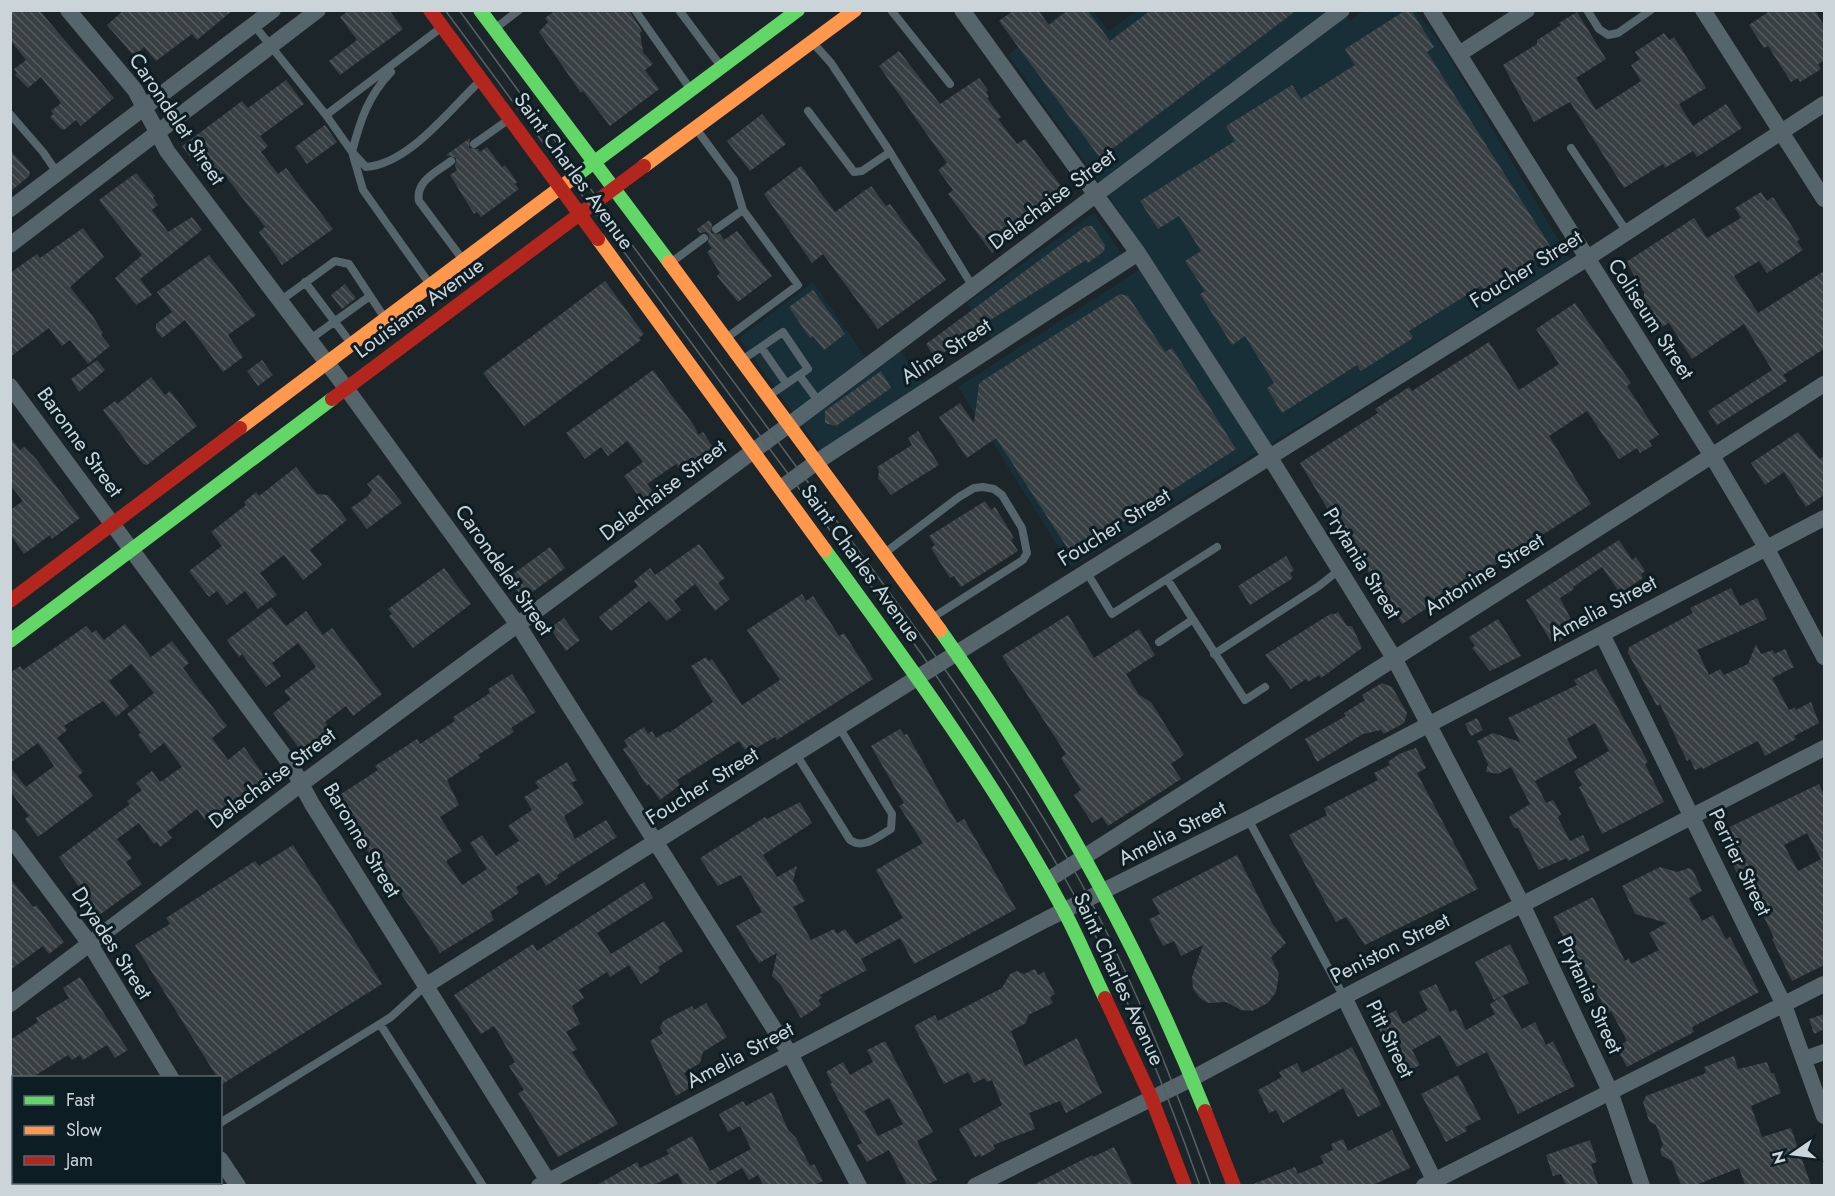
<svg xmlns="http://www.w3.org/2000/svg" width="1835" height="1196" viewBox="0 0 1835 1196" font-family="Jost,sans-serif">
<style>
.built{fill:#192f38}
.building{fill:url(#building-back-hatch);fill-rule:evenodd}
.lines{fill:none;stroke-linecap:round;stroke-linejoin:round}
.lane{stroke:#56656b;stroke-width:8}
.street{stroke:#56656b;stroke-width:16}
.fast{stroke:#63d668;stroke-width:14}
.slow{stroke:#ff974d;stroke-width:14}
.jam{stroke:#b3261e;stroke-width:14}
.tram{stroke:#576165;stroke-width:1.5}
.labels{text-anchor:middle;stroke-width:6;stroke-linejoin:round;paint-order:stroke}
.street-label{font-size:21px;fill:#cad4d9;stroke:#0d1d24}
</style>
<defs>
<pattern id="building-back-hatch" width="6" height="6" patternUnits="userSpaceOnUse" patternTransform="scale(1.5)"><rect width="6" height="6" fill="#394044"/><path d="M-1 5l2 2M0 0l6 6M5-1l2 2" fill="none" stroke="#545b5e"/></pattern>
</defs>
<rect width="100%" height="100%" fill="#1c2529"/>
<path class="built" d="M1342 10 1350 21 1363 11H1416L1445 50 1570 259 1071 567 958 387 1151 262 1107 193 1008 55 1064 11H1093L1109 31 1136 11Z
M1094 213 1123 256 992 340 967 303Z
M813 282 874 370 901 351 925 385 822 453 739 338Z"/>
<path class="building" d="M10 10H39L114 98 81 126 76 120 64 130 60 128 50 117 53 114 51 111 61 103 41 77 28 88 15 75 17 73 14 69 26 60 10 40Z
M124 10H233L197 40 192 34 156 61 144 47 134 56 107 25Z
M349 10H389L403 29 340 75 329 61 357 40 340 17Z
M556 10H629L642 31 640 33 643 52 653 64 645 70 659 89 610 126 583 91 581 93 539 32 548 22 545 18Z
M1014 10H1038L1049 25 1068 10H1087L1110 41 1151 10H1297L1100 158 999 21Z
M1406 10H1411L1434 47 1427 52 1552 249 1485 292 1481 286 1409 331 1413 338 1361 371 1357 365 1282 413 1267 388 1274 383 1245 336 1232 345 1200 294 1205 291 1185 261 1201 251 1179 216 1158 229 1140 201 1235 141 1226 126 1292 85 1301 99 1355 65 1345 49Z
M1771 10H1815L1824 26V61L1818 64 1821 69 1800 82 1798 78 1791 82 1768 46 1764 48 1749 25Z
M1577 12 1606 59 1576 78 1596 110 1641 81 1631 65 1640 59 1635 52 1664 33 1669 40 1674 37 1706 88 1679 104 1693 126 1726 104 1742 128 1697 157 1693 151 1665 168 1663 164 1624 188 1570 102 1534 122 1503 65 1537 44V40L1561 25 1559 23Z
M899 51 940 104 979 78 988 90 986 92 989 97 987 98 1001 117 998 119 1017 144 1025 139 1062 187 1059 204 992 253 948 194 953 190 938 170 947 163 879 66Z
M286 80 304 104 260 136 268 146 261 152 278 174 286 168 333 229 282 265 259 232 265 227 227 178 223 181 211 164 201 171 182 146 242 101 248 108Z
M762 114 786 144 750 171 727 141Z
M325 125 337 142 307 164 295 147Z
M470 138 469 148 478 149 480 152 487 147 502 167 505 165 517 182 515 184 519 189 481 217 477 212 474 214 450 175 457 170 455 166 456 158 446 155Z
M10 150 30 172 29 176 10 192Z
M801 166 835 212 871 186 886 206 890 204 946 280 878 329 823 254 812 263 764 194Z
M136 173 155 196 153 198 158 205 152 210 168 232 192 217 202 230 140 279 152 295 136 305 115 278 142 255 99 200Z
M1761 192 1767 201 1773 197 1800 239 1797 241 1803 250 1767 273 1759 261 1734 276 1758 313 1824 271V349L1783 375 1787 381 1717 425 1708 411 1772 370 1744 324 1692 359 1669 323 1658 329 1644 302V292L1626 262 1694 218 1707 238 1741 218 1735 208Z
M709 220 712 224 711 233 720 234 724 240 737 231 772 276 738 302 717 276 720 273 707 252 712 248 708 243 709 235 706 232 700 233 697 229Z
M1086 226H1092L1105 245 1104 251 1088 263 1086 260 960 339 961 341 935 358 926 344Z
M83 228 104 257 70 287 92 315 103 333 101 335 110 346 88 364 70 340 62 346 49 328 10 357V273L37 254 40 258Z
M209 255 256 315 228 335 243 357 223 372 185 320 162 338 156 330V324L172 312 157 292Z
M605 281 644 334 639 338 641 340 524 426 483 373Z
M345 284 356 298 342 309 331 295Z
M813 290 845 334 824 350 813 336 810 338 789 307Z
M1120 294 1128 296 1165 352 1172 348 1236 449 1072 555 996 438 967 458 939 417 960 403 974 423 979 384 982 381Z
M1575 303 1631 383 1627 386 1659 435 1649 441 1652 446 1640 453 1637 448 1619 459 1587 411 1549 436 1591 504 1402 624 1361 560 1359 561 1300 463 1378 413 1375 409 1409 387 1412 391 1489 342 1519 390 1559 364 1536 329Z
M97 360 105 370 79 392 71 379Z
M262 360 273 375 258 386 247 371Z
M653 370 695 427 698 435 703 432 715 450 699 465 693 466 683 474 676 464 647 484 654 494 643 502 624 476 643 462 627 441 608 456 601 447 585 459 566 433Z
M881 371 891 388 836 426 825 423V411Z
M151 377 165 395 170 391 197 426 147 465 143 464 103 410 115 401 117 404Z
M918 431 939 465 891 495 878 478 879 471 877 467 912 445 908 438Z
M1798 432 1820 459 1824 456V495L1806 507 1784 472 1765 485 1751 463Z
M10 437 20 450 24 447 36 459 80 518 52 539 50 535 24 554 10 534V510L23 501 10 485Z
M296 467 317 494 328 495 347 520 310 550 322 565 303 580 284 555 260 573 277 595 258 609 245 591 227 605 217 591 209 597 189 571 222 546 211 532 246 505 244 502 256 492 259 496Z
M379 474 402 503 367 529 351 508 368 496 372 490 367 484Z
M985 501 991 510 995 507 1014 538 1011 540 1018 551 961 587 954 576 950 578 931 548 935 545 929 536Z
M1619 540 1632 560 1636 557 1645 571 1641 574 1643 578 1620 593 1602 567 1573 587 1574 589 1560 598 1577 631 1553 645 1526 600Z
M699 544 725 578 718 583 730 599 715 611 695 584 674 601 681 610 667 621 649 601 611 631 599 617 638 586 634 581 650 568 655 575Z
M550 547 565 568 523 599 508 578Z
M1286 556 1294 570 1290 573 1293 578 1250 605 1238 586Z
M444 568 471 604 413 648 389 616 392 614 388 609Z
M1731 588 1740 606 1757 598 1767 619 1697 650 1709 675 1720 669 1724 675 1748 664 1756 644 1761 654 1773 650 1774 654 1785 649 1794 667 1772 678 1789 710 1795 707 1796 710 1811 702 1819 723 1794 736 1796 739 1765 756 1758 741 1703 769 1702 767 1695 770 1690 759 1687 761 1660 704 1657 706 1628 653 1629 647 1693 613 1690 608Z
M802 594 806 601 813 596 839 636 844 633 873 679 777 740 775 737 750 752 748 748 745 750 739 741 677 780 680 785 660 800 649 784 647 786 623 749 628 746 624 740 644 727 648 734 652 731 656 738 668 731 669 733 713 702 691 666 706 657 709 661 712 659 742 705 780 680 747 630Z
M271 607 286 626 306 611 323 635 332 628 382 694 353 716 346 706 325 722 333 733 304 755 273 713 291 699 284 691 316 667 298 643 272 663 281 676 266 687 242 654 239 657 227 640Z
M1338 612 1347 626H1352L1362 648 1321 678 1319 675 1308 682 1306 679 1291 689 1265 655 1332 613 1333 615Z
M1068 615 1094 658 1139 629 1155 655 1126 674 1139 695 1151 702 1184 755 1171 764 1181 779 1108 826 1102 817 1092 823 1074 795 1081 790 1061 758 1066 754 1002 656Z
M564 618 580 640 566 651 550 628Z
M1498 619 1521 656 1490 671 1472 648 1475 646 1469 637Z
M125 624 151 657 172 641 189 663 183 668 227 726 212 738 228 760 244 747 272 787 217 826 209 817 205 820 197 809 167 832 172 838 160 847 157 842 154 844 139 823 117 839 132 858 126 862 142 884 98 916 59 857 130 804 127 801 142 790 136 783 152 771 160 782 182 767 164 743 151 753 138 735 141 733 127 714 154 693 131 664 109 681 129 706 116 717 103 701 64 726 67 730 57 738 83 772 78 776 93 796 38 837 25 819 29 816 10 791V767L26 787 54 766 38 743 10 763V673L20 666 23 670 86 626 92 633 96 630 104 640Z
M1596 669 1648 762 1645 764 1664 802 1602 834 1579 787 1582 785 1574 771 1609 751 1595 723 1567 739 1577 758 1535 781 1546 803 1553 800 1561 814 1558 818 1570 841 1583 835 1590 850 1568 861 1567 858 1539 870 1518 828H1514L1509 817 1530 804 1511 767 1498 774 1486 772 1488 764 1477 741 1493 733 1520 742 1508 718 1577 685 1574 680Z
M512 674 536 712 511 728 514 732 478 755 480 758 447 780 459 805 440 817 462 851 446 861 462 885 487 869 470 843 482 835 496 856 519 841 508 826 532 810 524 797 539 788 535 782 567 762 577 780 571 783 584 803 564 816 575 839 606 820 617 837 557 875 558 878 546 886 539 873 516 887 519 893 490 912 494 920 440 953 386 871H380L335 798 378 770 375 766 417 739 420 744 455 721 453 717 490 693 488 689Z
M1382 683 1392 687 1407 713 1404 723 1384 734 1381 730 1363 734 1317 762 1305 739 1346 716 1344 713 1365 700 1362 695Z
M1477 718 1483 730 1471 736 1465 724Z
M900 729 904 735 907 734 957 823 964 819 1016 909 914 964 900 938 861 959 867 970 820 995 822 998 818 1000 821 1005 801 1018 780 984 772 976 777 953 759 963 736 926 762 912 741 875 718 886 700 858 765 817 767 819 800 802 812 823 763 855 777 877 797 866 793 881 805 901 793 907 811 940 834 929 837 934 845 929 856 944 903 918 876 870 923 843 899 806 904 803 871 746Z
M1416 748 1426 768 1417 773 1478 889 1365 945 1346 917 1336 922 1289 835 1327 815 1324 808 1378 780 1374 773 1390 765 1388 762 1399 754Z
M1819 784 1824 795V965L1792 981 1772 939 1774 938 1757 902 1759 901 1742 870 1737 873 1717 833ZM1807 833 1821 859 1798 871 1784 845Z
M293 845 382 984 221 1085 220 1077H217L135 945 170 924 166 918 255 861 259 866Z
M1237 855 1272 923 1286 943 1271 957 1279 974 1276 992 1268 1003 1252 1011 1241 1010 1226 1002 1208 1003 1200 998 1193 989 1192 977 1203 945 1181 956 1174 941 1163 946 1149 919 1160 914 1152 899Z
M1660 867 1677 872 1689 868 1693 870 1702 891 1689 898 1702 921 1713 915 1726 939 1730 937 1759 992 1692 1027 1694 1032 1627 1067 1616 1047 1627 1041 1611 1011 1607 1013 1581 960 1573 964 1564 945 1567 944 1553 917 1593 897 1625 961 1629 958 1631 964 1659 950 1649 933 1667 923 1635 914 1622 886Z
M10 878 33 907 36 905 64 942 49 954 43 946 10 970Z
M644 882 653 898 597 933 611 954 664 921 683 951 658 967 660 971 641 984 629 965 610 977 607 972 579 990 584 998 572 1006 580 1024 566 1032 577 1049 572 1052 618 1124 558 1157 518 1093 524 1090 509 1066 515 1062 494 1026 481 1034 454 995 533 944 537 951Z
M1510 944 1529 983 1494 1000 1475 962Z
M1035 969 1038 975 1044 972 1055 994 1050 997 1053 1003 1028 1015 1026 1023 1011 1031 1025 1066 1077 1038 1102 1093 1066 1113 1060 1101 1029 1113 1035 1129 993 1145 995 1149 981 1157 980 1154 975 1157 959 1129 1002 1105 992 1080 987 1082 984 1078 974 1083 968 1072 944 1084 914 1026 935 1015 938 1021 1002 988 1010 974 1017 971 1024 974Z
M80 977 128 1050 115 1058 107 1045 83 1060 80 1055 72 1060 68 1055 33 1077H10V1040L38 1022 36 1018 69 998 63 988Z
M1436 984 1450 1012 1456 1009 1466 1030 1495 1014 1490 1004 1503 996 1522 1029 1535 1022 1546 1045 1553 1041 1575 1086 1518 1114 1487 1052 1457 1067 1440 1035 1412 1050 1420 1065 1406 1072 1398 1056 1394 1058 1375 1022 1396 1010 1403 1024 1428 1010 1419 992Z
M706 1003 727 1037 703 1052 700 1063 684 1073 691 1087 676 1096 650 1041 663 1033 660 1028 663 1021 692 1006 694 1010Z
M1824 1014V1029L1814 1034 1809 1019Z
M885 1041 933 1132 917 1141 937 1180 926 1185H907L889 1150 867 1162 857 1145 862 1143 830 1084 832 1083 826 1072 843 1062 850 1075 873 1062 867 1050ZM889 1098 903 1124 878 1136 864 1111Z
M1352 1047 1381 1105 1358 1117 1343 1088 1283 1123 1276 1110 1269 1113 1258 1090 1282 1077 1279 1072 1297 1063 1302 1073Z
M1734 1056 1738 1069 1767 1062 1771 1073H1774L1781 1093 1751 1106 1762 1137 1791 1128 1811 1185H1745L1739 1168 1696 1185H1681L1672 1161 1662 1156 1660 1150 1663 1145 1656 1125 1649 1121 1643 1102 1646 1096 1704 1074 1706 1072 1704 1067Z
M1458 1075 1481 1119 1465 1127 1467 1131 1446 1142 1421 1094Z
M772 1092 788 1130 796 1138 810 1166 814 1164 823 1181 814 1185H763L758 1175 749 1180 742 1168 716 1183 717 1185H683L678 1173 654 1185H597L637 1162 640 1168 669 1154 666 1150 692 1136 710 1171 751 1149 740 1126 728 1132 719 1114 743 1101 746 1106Z
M1392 1130 1410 1168 1373 1185H1251L1295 1167 1298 1174 1324 1163 1320 1156 1333 1150 1331 1144 1343 1139 1348 1151Z
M1590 1140 1597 1162 1591 1164 1598 1185H1566L1561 1174 1553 1176 1546 1155Z
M1114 1147 1133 1185H1033L1092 1155 1093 1157Z"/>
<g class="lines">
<path class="lane" d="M635 10 691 90
M679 10 720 65
M891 10 950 84
M1587 10 1599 29 1608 35 1618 33 1651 10
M254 25 326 115
M497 27 519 10
M391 72C368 96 360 121 352 152L366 167C409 164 449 110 479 82
M808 111 854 172 862 171 890 152 831 63 813 43
M10 114 43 152 58 174
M697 130 734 180 743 210
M474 144 508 120
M1571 148 1627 232
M890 152 973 287
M451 161C437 172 415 181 419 201L463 260
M716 229 743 210 798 285 729 336
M673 261 704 238
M305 282 350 342
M429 283 363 190 352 152 326 115 442 27
M280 301 335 261 349 264 384 317
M309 340 370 296
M761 347 786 383
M745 358 783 332 808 369 799 375 819 402
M770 395 799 375
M886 552 959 497 974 488 983 487 994 489 1002 495 1022 528 1027 553 1023 560 935 616
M1086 571 1112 614 1217 547
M1167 579 1245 700 1265 687
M1159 642 1192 620
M1214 654 1319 586 1339 570
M796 754 850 840C864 850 878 836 891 829L892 814 839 727
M1248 819 1344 997
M380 1024 483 1186
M220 1123 391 1017 425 986"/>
<path class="street" d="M68 10 135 90 167 151 346 388 518 625 790 1054 859 1186
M962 10 1138 253 1269 456 1394 658 1522 904 1610 1091 1642 1186
M1431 10 1712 456 1767 549 1824 657
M1703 10 1824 199
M1459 54 1527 10
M10 209 273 10
M10 245 318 10
M10 386 291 765 312 804 551 1186
M781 488 818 461 1138 253
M1602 634 1784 1005 1824 1116
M10 837 90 944 171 1078
M1048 880 1824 384
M425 986 1586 259 1824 104
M1344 997 1437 1186
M10 1004 301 784 790 424 1342 10
M1805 1059 1824 1052
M220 1159 238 1186
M111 1186 115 1182
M539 1186 1047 919 1248 819 1824 518
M975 1186 1193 1078 1344 997 1824 748
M1424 1186 1824 984"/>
<path class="fast" d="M480 10 669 262
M573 178 798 10
M825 550C910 666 996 784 1064 911 1079 939 1091 969 1105 998
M940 630C1047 781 1137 940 1205 1111
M10 641 332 399"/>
<path class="slow" d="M644 166 855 10
M598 239 825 550
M669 262 940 630
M240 428 573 178"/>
<path class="jam" d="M430 10 598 239
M332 399 644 166
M10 601 240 428
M1105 998 1151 1097 1185 1186
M1205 1111 1234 1186"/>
<path class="tram" d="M445 10 923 656C977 737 1032 817 1078 902 1127 994 1166 1088 1200 1186
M459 10C563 152 668 294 773 435 876 575 983 712 1070 863 1128 965 1171 1075 1211 1186"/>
</g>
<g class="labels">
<g class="street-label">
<text transform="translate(177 119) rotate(56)" y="7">Carondelet Street</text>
<text transform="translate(574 171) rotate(54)" y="7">Saint Charles Avenue</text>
<text transform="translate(1052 199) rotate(-37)" y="7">Delachaise Street</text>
<text transform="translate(1526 269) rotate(-32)" y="7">Foucher Street</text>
<text transform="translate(419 308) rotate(-36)" y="7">Louisiana Avenue</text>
<text transform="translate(1651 319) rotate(57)" y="7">Coliseum Street</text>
<text transform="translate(946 351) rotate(-33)" y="7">Aline Street</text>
<text transform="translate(80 442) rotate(54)" y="7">Baronne Street</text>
<text transform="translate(663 490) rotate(-37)" y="7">Delachaise Street</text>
<text transform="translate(1114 527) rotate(-32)" y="7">Foucher Street</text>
<text transform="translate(861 563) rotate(54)" y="7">Saint Charles Avenue</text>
<text transform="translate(1362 563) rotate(58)" y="7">Prytania Street</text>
<text transform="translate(504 570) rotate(55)" y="7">Carondelet Street</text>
<text transform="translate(1484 574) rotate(-32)" y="7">Antonine Street</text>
<text transform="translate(1603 608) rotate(-28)" y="7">Amelia Street</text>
<text transform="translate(272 778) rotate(-37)" y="7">Delachaise Street</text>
<text transform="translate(702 786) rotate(-32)" y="7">Foucher Street</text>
<text transform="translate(1172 833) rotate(-27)" y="7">Amelia Street</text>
<text transform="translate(362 840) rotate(59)" y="7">Baronne Street</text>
<text transform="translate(1740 862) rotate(64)" y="7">Perrier Street</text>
<text transform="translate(112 943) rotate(57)" y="7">Dryades Street</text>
<text transform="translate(1390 948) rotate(-27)" y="7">Peniston Street</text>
<text transform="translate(1119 979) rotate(65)" y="7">Saint Charles Avenue</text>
<text transform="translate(1590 995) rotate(65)" y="7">Prytania Street</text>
<text transform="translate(1390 1039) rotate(64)" y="7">Pitt Street</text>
<text transform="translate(740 1055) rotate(-28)" y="7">Amelia Street</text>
</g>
</g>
<rect width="1835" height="1196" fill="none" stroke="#cad4d9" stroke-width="24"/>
<rect x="12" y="1076" width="210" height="108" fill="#0d1d24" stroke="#59666c" stroke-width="1.5"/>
<rect x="24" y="1096" width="30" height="9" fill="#63d668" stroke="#59666c" stroke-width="1.5"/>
<text x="66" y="1106" font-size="18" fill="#cad4d9">Fast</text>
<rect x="24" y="1126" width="30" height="9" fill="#ff974d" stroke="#59666c" stroke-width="1.5"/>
<text x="66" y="1136" font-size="18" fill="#cad4d9">Slow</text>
<rect x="24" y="1156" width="30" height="9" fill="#b3261e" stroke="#59666c" stroke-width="1.5"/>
<text x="66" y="1166" font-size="18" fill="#cad4d9">Jam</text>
<g transform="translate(1793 1154) rotate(256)" stroke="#0d1d24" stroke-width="4.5" paint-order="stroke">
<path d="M0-4.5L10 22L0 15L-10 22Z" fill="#cad4d9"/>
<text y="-9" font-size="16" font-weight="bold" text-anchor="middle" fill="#cad4d9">N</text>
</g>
</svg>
